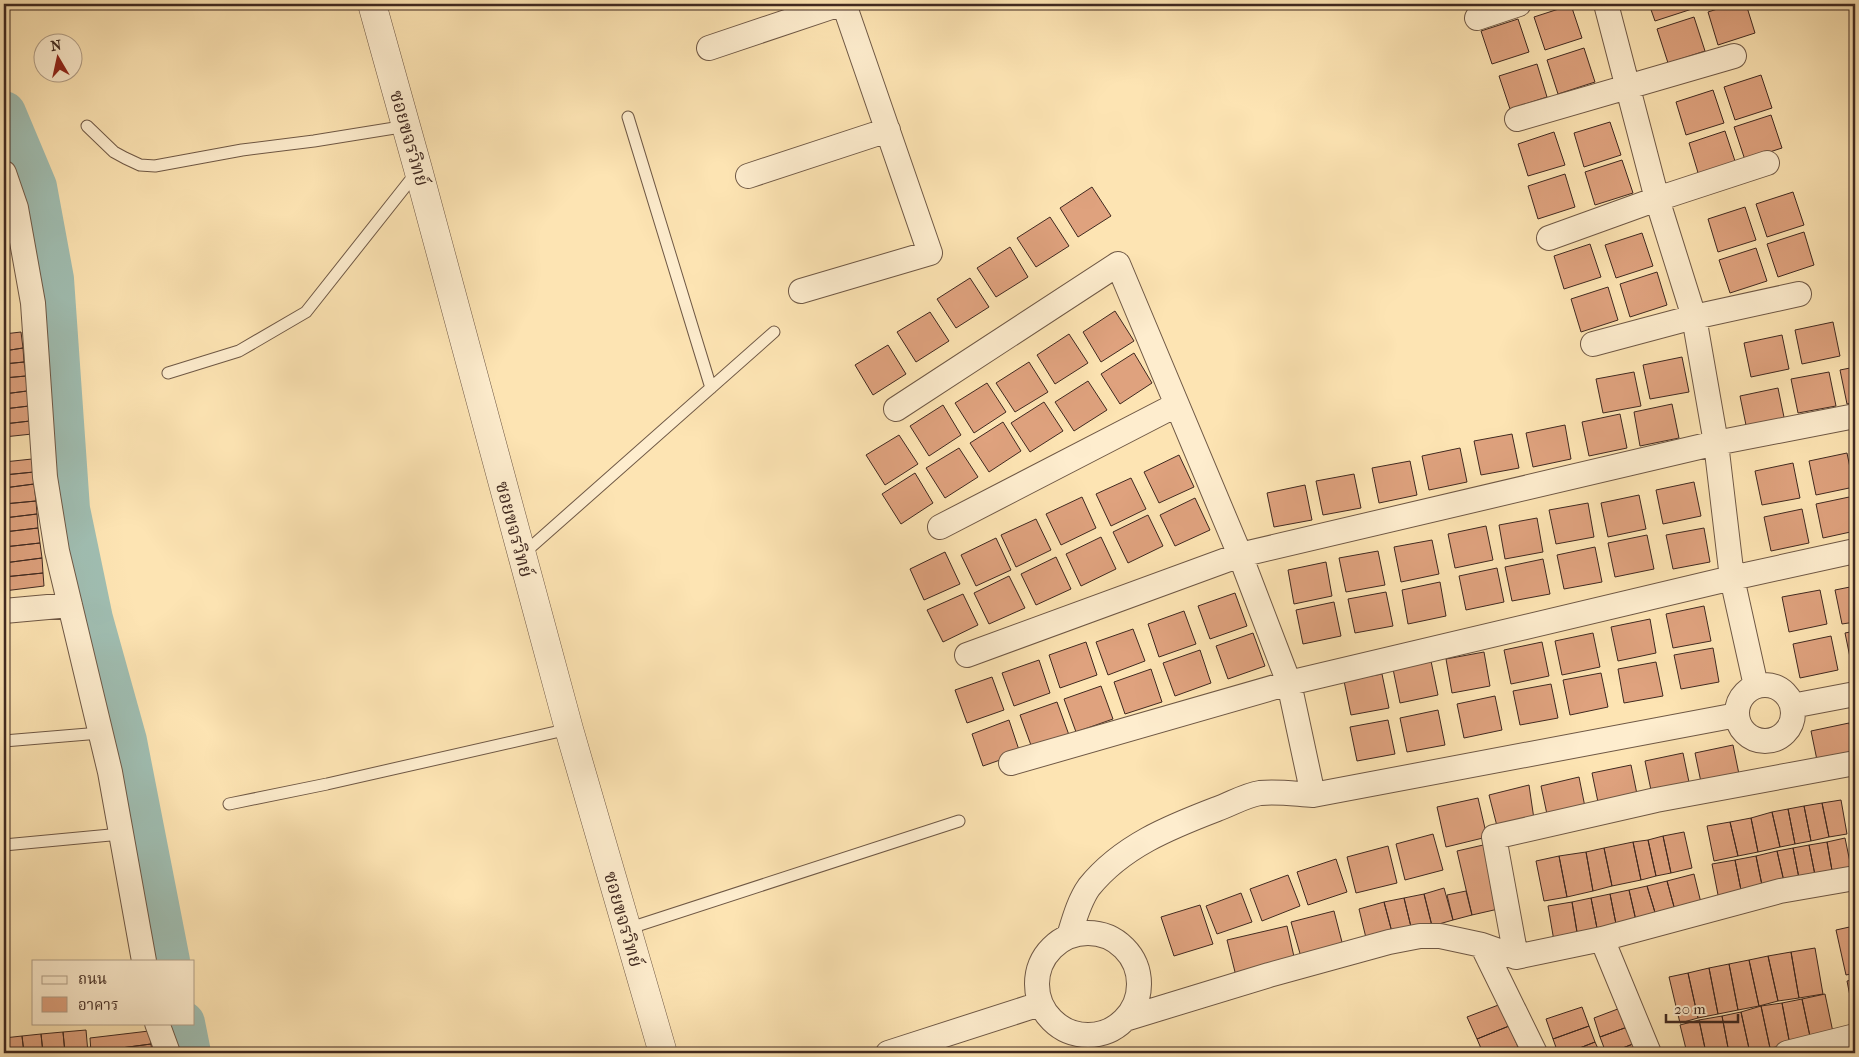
<svg xmlns="http://www.w3.org/2000/svg" width="1859" height="1057" viewBox="0 0 1859 1057" font-family="'IM FELL French Canon','Noto Serif Thai',serif">
<style>
.lines{fill:none;stroke-linecap:round;stroke-linejoin:round}
.river{stroke:#a0beb2;stroke-width:44}
.building{fill:#dfa27e;stroke:#402920}
.service-casing{stroke:#6f5845;stroke-width:13}
.minor-casing{stroke:#6f5845;stroke-width:26}
.tertiary-casing{stroke:#6f5845;stroke-width:29}
.service{stroke:#feedce;stroke-width:11}
.minor{stroke:#feedce;stroke-width:24}
.tertiary{stroke:#feedce;stroke-width:28}
.labels{text-anchor:middle;stroke-width:4.5;stroke-linejoin:round;paint-order:stroke}
.street-label{font-size:19px;fill:#402920;stroke:#feedce}
</style>
<rect width="100%" height="100%" fill="#fde4b3"/>
<filter id="stains"><feTurbulence type="fractalNoise" baseFrequency=".004" numOctaves="4"/><feColorMatrix values="0 0 0 0 .2 0 0 0 0 .09 0 0 0 0 .02 0 0 0 .5 -.17"/></filter>
<radialGradient id="worn" r=".72"><stop offset=".6" stop-color="#630" stop-opacity="0"/><stop offset="1" stop-color="#630" stop-opacity=".3"/></radialGradient>
<g class="lines">
<path class="river" d="M4 113 35 187 52 279 68 509 91 619 125 741 168 961
M183 1023 189 1053"/>
</g>
<path class="building" d="M1649 4H1690L1692 9 1655 21Z
M1733 4H1746L1755 33 1718 45 1708 12Z
M1571 5 1582 38 1545 50 1534 17Z
M1694 17 1705 51 1668 63 1657 29Z
M1518 19 1529 52 1492 64 1481 31Z
M1584 48 1595 82 1558 94 1547 60Z
M1537 64 1547 97 1510 109 1499 76Z
M1761 75 1772 108 1735 120 1724 87Z
M1713 90 1724 123 1686 135 1676 102Z
M1771 115 1782 148 1745 160 1734 127Z
M1610 122 1621 155 1584 167 1574 133Z
M1725 131 1736 164 1699 176 1689 143Z
M1554 132 1565 165 1528 176 1518 144Z
M1622 160 1633 193 1595 205 1585 172Z
M1565 174 1575 207 1538 219 1528 186Z
M1092 187 1111 216 1078 237 1060 208Z
M1793 192 1804 225 1767 237 1756 204Z
M1745 207 1756 240 1718 252 1708 219Z
M1050 217 1069 246 1036 267 1017 238Z
M1804 232 1814 265 1778 277 1767 244Z
M1642 233 1653 266 1616 278 1605 245Z
M1590 244 1601 277 1564 289 1554 256Z
M1010 247 1028 277 996 297 977 268Z
M1756 248 1767 281 1730 293 1719 260Z
M1657 272 1667 305 1630 317 1620 284Z
M970 278 989 307 956 328 937 299Z
M1608 287 1618 320 1581 332 1571 299Z
M1115 311 1134 341 1101 362 1083 332Z
M930 312 949 341 916 362 897 332Z
M1833 322 1840 356 1802 364 1795 330Z
M21 332 23 348 4 351V334Z
M1069 334 1088 363 1055 384 1037 355Z
M1782 335 1789 369 1751 377 1744 343Z
M888 345 906 374 873 395 855 365Z
M23 348 24 362 4 364V351Z
M1134 353 1152 383 1120 404 1101 374Z
M1682 357 1689 392 1650 399 1643 365Z
M24 362 26 376 4 378V364Z
M1029 362 1048 392 1015 412 996 383Z
M1855 367V402L1847 404 1840 370Z
M1634 372 1641 406 1603 413 1596 379Z
M1829 372 1836 406 1798 413 1791 379Z
M26 376 27 391 4 394V378Z
M1088 381 1107 410 1074 431 1055 402Z
M987 383 1006 412 974 433 955 403Z
M1778 388 1785 422 1747 430 1740 396Z
M27 391 29 406 4 409V394Z
M1044 402 1063 431 1030 452 1011 423Z
M1672 404 1679 438 1640 446 1634 412Z
M943 405 961 435 929 456 910 426Z
M29 406 30 421 4 424V409Z
M1620 414 1627 448 1589 456 1582 422Z
M30 421 32 434 4 437V424Z
M1003 422 1021 451 989 472 970 443Z
M1565 425 1571 459 1533 467 1526 433Z
M1512 434 1519 468 1481 475 1474 441Z
M899 435 918 464 885 485 866 455Z
M959 448 978 477 945 498 926 468Z
M1460 448 1467 482 1429 490 1422 456Z
M1847 453 1854 487 1816 495 1809 461Z
M1179 455 1194 487 1159 503 1144 472Z
M32 459 34 472 4 475V462Z
M1410 461 1417 495 1379 503 1372 468Z
M1793 463 1800 498 1762 505 1755 471Z
M34 472V484L4 488V475Z
M915 473 933 503 901 524 882 494Z
M1354 474 1361 508 1323 515 1316 481Z
M1131 478 1146 509 1111 526 1096 494Z
M1694 482 1701 516 1663 524 1656 490Z
M34 484 36 501 4 504V488Z
M1305 485 1312 520 1274 527 1267 493Z
M1639 495 1646 529 1608 537 1601 503Z
M1854 496 1855 531 1823 538 1816 504Z
M1082 497 1096 528 1061 545 1046 514Z
M1195 498 1210 530 1175 546 1160 515Z
M36 501 37 514 4 518V504Z
M1588 503 1594 537 1556 544 1549 510Z
M1802 509 1809 543 1771 551 1764 517Z
M37 514 38 528 4 532V518Z
M1148 515 1163 546 1128 563 1113 532Z
M1537 518 1543 552 1505 559 1499 525Z
M1036 519 1051 550 1016 567 1001 535Z
M1486 526 1493 560 1455 568 1448 534Z
M38 528 40 543 4 547V532Z
M1704 528 1710 562 1673 569 1666 535Z
M1647 535 1654 569 1615 577 1608 543Z
M1101 537 1116 569 1081 586 1066 554Z
M996 538 1011 570 976 586 961 555Z
M1432 540 1439 574 1401 582 1394 547Z
M40 543 42 558 4 563V547Z
M1595 547 1602 582 1564 589 1557 555Z
M1378 551 1385 585 1346 592 1339 558Z
M945 552 960 584 924 600 910 569Z
M1056 557 1071 589 1036 605 1021 574Z
M42 558 43 573 4 577V563Z
M1543 559 1550 594 1512 601 1505 567Z
M1326 562 1332 596 1294 604 1288 570Z
M1497 568 1504 602 1466 610 1459 576Z
M43 573 44 586 4 591V577Z
M1009 576 1025 608 989 624 974 593Z
M1440 582 1446 616 1408 624 1402 590Z
M1855 586V622L1842 624 1835 590Z
M1820 590 1827 624 1789 632 1782 597Z
M1386 592 1393 626 1355 633 1348 599Z
M1235 593 1247 626 1210 639 1198 606Z
M963 594 978 625 943 642 927 610Z
M1334 602 1341 636 1303 644 1296 610Z
M1704 606 1711 641 1673 648 1666 614Z
M1184 611 1196 644 1159 657 1148 624Z
M1650 619 1656 653 1618 661 1611 627Z
M1133 629 1145 661 1108 675 1096 642Z
M1855 631V666L1852 667 1845 633Z
M1253 633 1265 666 1228 679 1216 646Z
M1593 633 1600 667 1562 675 1555 641Z
M1831 636 1838 670 1800 678 1793 644Z
M1086 642 1097 675 1060 688 1049 655Z
M1542 642 1549 676 1511 684 1504 650Z
M1713 648 1719 682 1681 689 1674 655Z
M1200 650 1211 683 1175 696 1163 663Z
M1484 652 1490 686 1452 693 1446 659Z
M1039 660 1050 693 1014 706 1002 673Z
M1431 661 1438 695 1400 703 1393 669Z
M1656 662 1663 696 1624 703 1618 669Z
M1151 669 1162 702 1125 714 1114 682Z
M1601 673 1608 707 1570 715 1563 680Z
M1382 674 1389 708 1351 715 1344 681Z
M992 677 1004 710 967 723 955 690Z
M1551 684 1558 718 1520 725 1513 691Z
M1101 686 1113 719 1076 732 1064 699Z
M1495 696 1502 730 1464 738 1457 704Z
M1057 702 1069 735 1032 748 1020 715Z
M1438 710 1445 745 1407 752 1400 718Z
M1009 720 1020 753 983 766 972 734Z
M1388 720 1395 754 1357 761 1350 727Z
M1849 723 1855 752 1818 765 1811 731Z
M1733 745 1740 779 1702 787 1695 753Z
M1683 753 1690 787 1652 795 1645 761Z
M1631 765 1638 799 1599 807 1592 773Z
M1579 777 1586 812 1548 819 1541 786Z
M1529 785 1535 826 1498 830 1489 795Z
M1478 798 1487 837 1446 847 1437 807Z
M1841 800 1847 834 1829 837 1822 803Z
M1822 803 1829 837 1811 841 1804 806Z
M1804 806 1811 841 1795 844 1788 809Z
M1788 809 1795 844 1780 847 1772 812Z
M1772 812 1780 847 1758 852 1751 818Z
M1751 818 1758 852 1738 856 1730 822Z
M1730 822 1738 856 1714 861 1707 826Z
M1684 832 1692 868 1671 873 1663 836Z
M1433 834 1443 870 1405 880 1396 844Z
M1663 836 1671 873 1656 876 1648 840Z
M1845 838 1852 872 1833 876 1827 842Z
M1648 840 1656 876 1641 880 1633 842Z
M1633 842 1641 880 1612 886 1604 848Z
M1827 842 1833 876 1816 880 1809 845Z
M1492 843 1507 907 1472 915 1457 851Z
M1809 845 1816 880 1800 883 1793 848Z
M1388 846 1397 883 1356 893 1347 857Z
M1604 848 1612 886 1593 891 1586 852Z
M1793 848 1800 883 1785 886 1777 851Z
M1777 851 1785 886 1763 890 1756 856Z
M1586 852 1593 891 1567 897 1559 856Z
M1559 856 1567 897 1544 901 1536 861Z
M1756 856 1763 890 1742 895 1735 860Z
M1336 859 1347 892 1308 905 1297 872Z
M1735 860 1742 895 1719 900 1712 864Z
M1694 874 1702 907 1676 914 1667 881Z
M1288 875 1300 906 1262 921 1250 889Z
M1667 881 1676 914 1657 919 1647 886Z
M1647 886 1657 919 1637 925 1629 890Z
M1444 888 1453 920 1432 926 1424 894Z
M1629 890 1637 925 1617 929 1610 894Z
M1466 891 1472 915 1453 920 1447 895Z
M1241 893 1252 922 1217 934 1206 906Z
M1424 894 1432 926 1412 931 1404 898Z
M1610 894 1617 929 1598 933 1591 898Z
M1404 898 1412 931 1393 936 1384 902Z
M1591 898 1598 933 1578 938 1572 902Z
M1384 902 1393 936 1367 942 1359 909Z
M1572 902 1578 938 1554 941 1548 906Z
M1200 905 1213 944 1174 956 1161 917Z
M1334 911 1343 946 1301 957 1291 922Z
M1287 926 1295 961 1236 976 1227 940Z
M1854 926 1855 973 1846 975 1836 930Z
M1815 948 1823 994 1799 998 1791 952Z
M1791 952 1799 998 1778 1001 1768 956Z
M1768 956 1778 1001 1759 1006 1749 960Z
M1749 960 1759 1006 1738 1010 1729 964Z
M1729 964 1738 1010 1718 1014 1709 968Z
M1709 968 1718 1014 1698 1018 1688 973Z
M1688 973 1698 1018 1680 1023 1669 977Z
M1855 979V1016H1854L1847 981Z
M1825 994 1834 1037 1811 1041 1802 999Z
M1802 999 1811 1041 1790 1045 1782 1003Z
M1782 1003 1790 1045 1770 1048 1761 1006Z
M1501 1004 1509 1026 1477 1039 1467 1017Z
M1761 1006 1770 1048 1750 1053 1741 1012Z
M1582 1007 1589 1026 1553 1039 1546 1019Z
M1623 1007 1630 1026 1600 1037 1594 1018Z
M1741 1012 1750 1053H1729L1722 1016Z
M1722 1016 1729 1053H1706L1699 1020Z
M1699 1020 1706 1053H1687L1680 1025Z
M1509 1026 1518 1047 1503 1053H1483L1477 1039Z
M1589 1026 1595 1042 1567 1053H1558L1553 1039Z
M1630 1026 1638 1042 1610 1053H1606L1600 1037Z
M86 1030 88 1053H65L63 1032Z
M149 1031 151 1044 91 1052 90 1038Z
M63 1032 65 1053H43L41 1034Z
M41 1034 43 1053H24L22 1036Z
M22 1036 24 1053H4V1038Z
M1595 1042 1600 1053H1567Z
M1638 1042 1642 1053H1610Z
M151 1044 152 1053H91V1052Z
M1518 1047 1520 1053H1503Z"/>
<g class="lines">
<defs>
<path id="service" d="M628 117 711 388
M87 126 114 152 125 158 140 165 155 166 242 150 314 141 407 126
M168 373 239 351 306 312 416 173
M523 554 774 332
M4 741 100 733
M229 804 327 784 569 729
M4 845 121 834
M627 929 959 821"/>
<path id="minor" d="M1606 4 1657 199 1694 317 1716 443 1732 578 1756 686
M1477 18 1519 4
M709 48 840 4
M1517 119 1734 56
M4 173 16 208 33 303 45 477 57 551 110 772 144 961
M748 176 888 130
M1549 238 1657 199 1767 163
M801 291 930 253 844 4
M1593 344 1694 317 1799 294
M896 409 1118 264 1240 555 1289 683 1313 795C1296 794 1277 791 1260 793 1246 795 1231 804 1217 809 1170 827 1122 846 1089 887 1079 901 1074 920 1069 936
M940 527 1176 405
M4 611 70 605
M967 655 1240 555 1716 443 1855 416
M1737 713a28 28 0 1 1 56 0a28 28 0 1 1-56 0Z
M1792 706 1855 694
M1011 763 1289 683 1732 578 1855 551
M1313 795 1737 715
M1037 984a51 51 0 1 1 102 0a51 51 0 1 1-102 0Z
M1602 939 1649 1053
M1482 945 1535 1053
M1516 957 1494 837 1656 800 1855 763
M1125 1019 1269 975 1389 942 1420 936H1440L1482 945 1516 957 1602 939 1780 891 1855 878
M157 1023 168 1053
M888 1053 1040 1004
M1787 1053 1855 1036"/>
<path id="tertiary" d="M372 4 418 169 569 729 663 1053"/>
</defs>
<use href="#service" class="service-casing"/>
<use href="#minor" class="minor-casing"/>
<use href="#tertiary" class="tertiary-casing"/>
<use href="#service" class="service"/>
<use href="#minor" class="minor"/>
<use href="#tertiary" class="tertiary"/>
</g>
<g class="labels">
<g class="street-label">
<text transform="translate(410 138) rotate(74)" y="7">ซอยขจรวิทย์</text>
<text transform="translate(515 529) rotate(75)" y="7">ซอยขจรวิทย์</text>
<text transform="translate(624 919) rotate(74)" y="7">ซอยขจรวิทย์</text>
</g>
</g>
<rect width="1859" height="1057" fill="none" stroke="#fde4b3" stroke-width="20"/>
<rect x="5" y="5" width="1849" height="1047" fill="none" stroke="#402920" stroke-width="2.5"/>
<rect x="10" y="10" width="1839" height="1037" fill="none" stroke="#402920"/>
<rect x="32" y="960" width="162" height="65" fill="#feedce" stroke="#b29f88"/>
<rect x="42" y="976" width="25" height="8" fill="#feedce" stroke="#b29f88"/>
<text x="78" y="984" font-size="15" fill="#402920">ถนน</text>
<rect x="42" y="997" width="25" height="15" fill="#dfa27e" stroke="#b29f88"/>
<text x="78" y="1010" font-size="15" fill="#402920">อาคาร</text>
<g transform="translate(58 58) rotate(351)"><circle r="24" fill="#feedce" stroke="#b29f88"/>
<path d="M0-4L9 19L0 12L-9 19Z" fill="#8f2418"/>
<text y="-8" font-size="14" font-weight="bold" text-anchor="middle" fill="#402920">N</text>
</g>
<path d="M1666 1014v8h72v-8" fill="none" stroke="#402920" stroke-width="2.5"/>
<text x="1674" y="1014" font-size="15" fill="#402920" stroke="#feedce" stroke-width="4" paint-order="stroke">20 m</text>
<rect width="100%" height="100%" filter="url(#stains)"/>
<rect width="100%" height="100%" fill="url(#worn)"/>
</svg>
